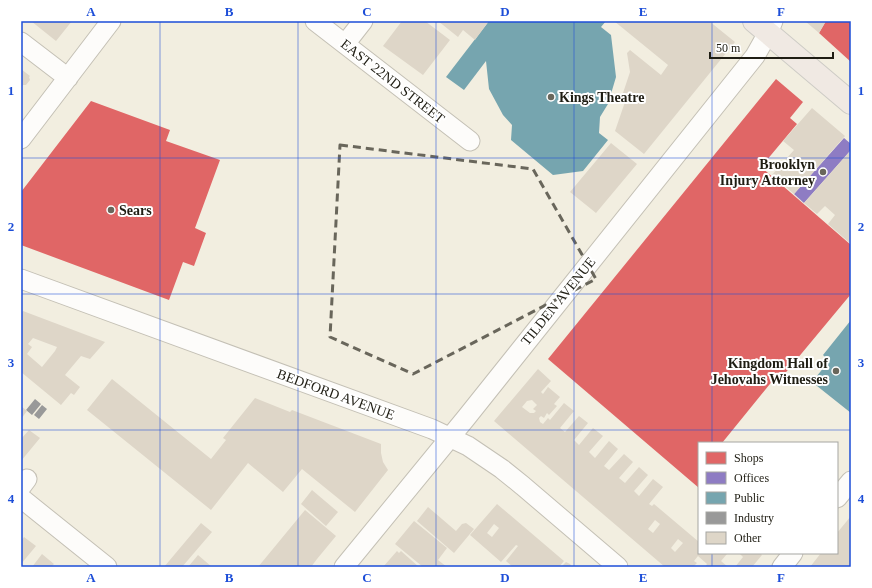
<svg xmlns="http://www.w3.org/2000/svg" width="872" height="588" viewBox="0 0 872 588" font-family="Georgia,serif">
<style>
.shops{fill:#e06666}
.offices{fill:#8e7cc3}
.public{fill:#76a5af}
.industry{fill:#999}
.building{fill:#ded6c8;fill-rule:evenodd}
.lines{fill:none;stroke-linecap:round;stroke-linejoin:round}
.minor-casing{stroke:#c4c0b5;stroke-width:21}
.major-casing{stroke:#cdcbc5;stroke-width:24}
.minor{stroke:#fdfcfa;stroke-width:19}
.major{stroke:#f0e9e3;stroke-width:22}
.marked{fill:none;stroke:#69665b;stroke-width:3;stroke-dasharray:8 5;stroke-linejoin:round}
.grid{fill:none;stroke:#1d4ed8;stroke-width:1;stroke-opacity:0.55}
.poi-dot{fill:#69665b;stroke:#fff;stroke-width:1.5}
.labels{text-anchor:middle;stroke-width:4;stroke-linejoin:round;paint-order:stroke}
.street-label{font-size:14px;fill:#1f1d13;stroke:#fff}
.poi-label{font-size:14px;font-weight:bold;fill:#1f1d13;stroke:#fff;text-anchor:start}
.neatline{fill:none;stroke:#1d4ed8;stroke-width:1.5}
.grid-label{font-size:13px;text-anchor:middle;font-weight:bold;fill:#1d4ed8}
</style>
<rect width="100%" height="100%" fill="#f2eee0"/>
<path class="shops" d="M826 21H851V62L819 33Z
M776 79 803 102 790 118 797 124 761 167 851 245V294L782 377 778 374 722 443H699V488L548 359Z
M91 101 170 130 166 141 220 160 195 228 206 233 194 266 183 262 169 300 21 245V192Z"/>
<path class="offices" d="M844 138 851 144V150L804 203 794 194Z"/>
<path class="public" d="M489 21H606L601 27 611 35 616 77 608 104 600 117 599 133 608 140 583 171 553 175 511 140 512 125 503 115 489 89 486 61 464 90 446 77Z
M851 320V413L812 382 829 361 823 355Z"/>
<path class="industry" d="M35 399 41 404 32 415 26 410Z
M42 405 47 409 39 419 34 415Z"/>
<path class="building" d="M31 21H72L56 41Z
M402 21H425L450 40 423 75 383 46Z
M438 21H489L475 40 463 30 458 37Z
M614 21H709L735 42 644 154 615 131 625 102 621 99 630 72 627 53 630 50 661 75 668 65Z
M805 21H826L819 33Z
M21 69 30 76 29 77 30 80 26 85H23L21 88Z
M812 108 845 136 794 194 772 175 794 150 783 141Z
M611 143 637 164 596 213 570 192Z
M851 150V244L828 224 835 215 825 206 817 214 804 203Z
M23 311 105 342 90 359 81 356 65 375 80 387 74 395 71 393 61 405 21 372V313ZM33 338 57 347 55 351 42 367 27 354 32 347 28 344Z
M538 369 551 381 541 392 543 394 548 387 560 397 554 404 557 406 549 415 547 413 544 418 541 416 539 418 540 422 543 424 548 418 550 420 564 403 574 411 560 428 565 432 579 416 588 423 574 440 579 445 593 428 603 436 589 452 595 458 609 441 618 449 604 466 609 470 624 454 633 462 619 478 625 483 639 467 648 475 634 491 639 496 653 479 663 487 649 504 652 506 654 504 699 542V553H725L727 554 721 561 728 567H705L707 564 698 556 694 561 697 563 693 567H665L494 421ZM532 400 537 405 533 409 536 411 534 413H530L522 407 527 401ZM655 520 660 524 653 533 648 529ZM678 539 683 543 675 552 671 548Z
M112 379 211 459 226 440 223 438 255 398 290 412 292 410 381 444V453L383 462 388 470 355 512 302 469 283 492 248 463 211 510 87 410Z
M21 406 27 411 21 419Z
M29 430 40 438 21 461V439Z
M312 490 338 512 326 526 301 504Z
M497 504 564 561 559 567H513L506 561 518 546 516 545 501 562 470 535ZM494 524 499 528 492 537 487 533Z
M428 507 456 531 462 524 466 523 474 529 454 553 417 521Z
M305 510 336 536 317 559 311 567H258Z
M851 516V567H810L821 553H837V533Z
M414 521 447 548 438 560 447 567H423L395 544Z
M201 523 212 532 182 567H164Z
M24 537 36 546 21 564V541Z
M397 551 399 553 401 551 419 567H383Z
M739 553H760L762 555 752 567H735L743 557Z
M42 554 54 564 51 567H32Z
M198 555 212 567H188Z
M566 562 570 564 572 567H561Z"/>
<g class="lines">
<defs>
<path id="minor" d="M315 21 470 141
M21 42 68 78
M345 44 363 21
M21 139 111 21
M21 279 432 429 468 446 502 469 523 486 618 567
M21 487 27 479
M21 498 107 567
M837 498 851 481
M344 567 466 418 755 56 768 33 773 21
M782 567 793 553"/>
<path id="major" d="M754 21 851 103"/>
</defs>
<use href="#minor" class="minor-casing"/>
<use href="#major" class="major-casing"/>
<use href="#minor" class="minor"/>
<use href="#major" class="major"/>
</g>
<path class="marked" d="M340 145 533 169 596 279 413 374 330 337Z"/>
<path class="grid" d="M160 21V567M298 21V567M436 21V567M574 21V567M712 21V443M21 158H851M21 294H851M21 430H851M712 553V567"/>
<g class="poi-dot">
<circle cx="551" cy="97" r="4"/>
<circle cx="823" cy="172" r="4"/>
<circle cx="111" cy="210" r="4"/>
<circle cx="836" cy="371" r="4"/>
</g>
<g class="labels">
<g class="street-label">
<text transform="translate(393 81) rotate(38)" y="5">EAST 22ND STREET</text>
<text transform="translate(558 301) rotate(-51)" y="5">TILDEN AVENUE</text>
<text transform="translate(336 394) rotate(20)" y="5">BEDFORD AVENUE</text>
</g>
<g class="poi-label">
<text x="559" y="102">Kings Theatre</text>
<text x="815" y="169" text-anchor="end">Brooklyn<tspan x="815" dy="16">Injury Attorney</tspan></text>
<text x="119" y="215">Sears</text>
<text x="828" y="368" text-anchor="end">Kingdom Hall of<tspan x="828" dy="16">Jehovahs Witnesses</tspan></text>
</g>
</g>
<rect width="872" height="588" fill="none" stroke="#ffffff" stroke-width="44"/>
<rect x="698" y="442" width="140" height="112" fill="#ffffff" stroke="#a5a5a1"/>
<rect x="706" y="452" width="20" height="12" fill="#e06666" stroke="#a5a5a1"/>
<text x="734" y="462" font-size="12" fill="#1f1d13">Shops</text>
<rect x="706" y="472" width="20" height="12" fill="#8e7cc3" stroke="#a5a5a1"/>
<text x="734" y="482" font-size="12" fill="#1f1d13">Offices</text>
<rect x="706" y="492" width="20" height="12" fill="#76a5af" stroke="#a5a5a1"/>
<text x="734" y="502" font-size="12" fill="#1f1d13">Public</text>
<rect x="706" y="512" width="20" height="12" fill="#999999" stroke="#a5a5a1"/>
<text x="734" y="522" font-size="12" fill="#1f1d13">Industry</text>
<rect x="706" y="532" width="20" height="12" fill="#ded6c8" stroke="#a5a5a1"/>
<text x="734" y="542" font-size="12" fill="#1f1d13">Other</text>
<path d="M710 52v6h123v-6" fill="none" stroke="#1f1d13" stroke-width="2"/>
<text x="716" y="52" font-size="12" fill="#1f1d13" stroke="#ffffff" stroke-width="3" paint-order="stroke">50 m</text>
<rect x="22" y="22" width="828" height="544" class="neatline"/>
<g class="grid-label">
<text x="91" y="16">A</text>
<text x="229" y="16">B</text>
<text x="367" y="16">C</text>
<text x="505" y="16">D</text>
<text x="643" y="16">E</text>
<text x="781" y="16">F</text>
<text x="11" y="95">1</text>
<text x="861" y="95">1</text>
<text x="11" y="231">2</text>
<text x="861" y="231">2</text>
<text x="11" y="367">3</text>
<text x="861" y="367">3</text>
<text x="11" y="503">4</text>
<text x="861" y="503">4</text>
<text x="91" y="582">A</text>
<text x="229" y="582">B</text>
<text x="367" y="582">C</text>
<text x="505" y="582">D</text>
<text x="643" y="582">E</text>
<text x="781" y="582">F</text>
</g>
</svg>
